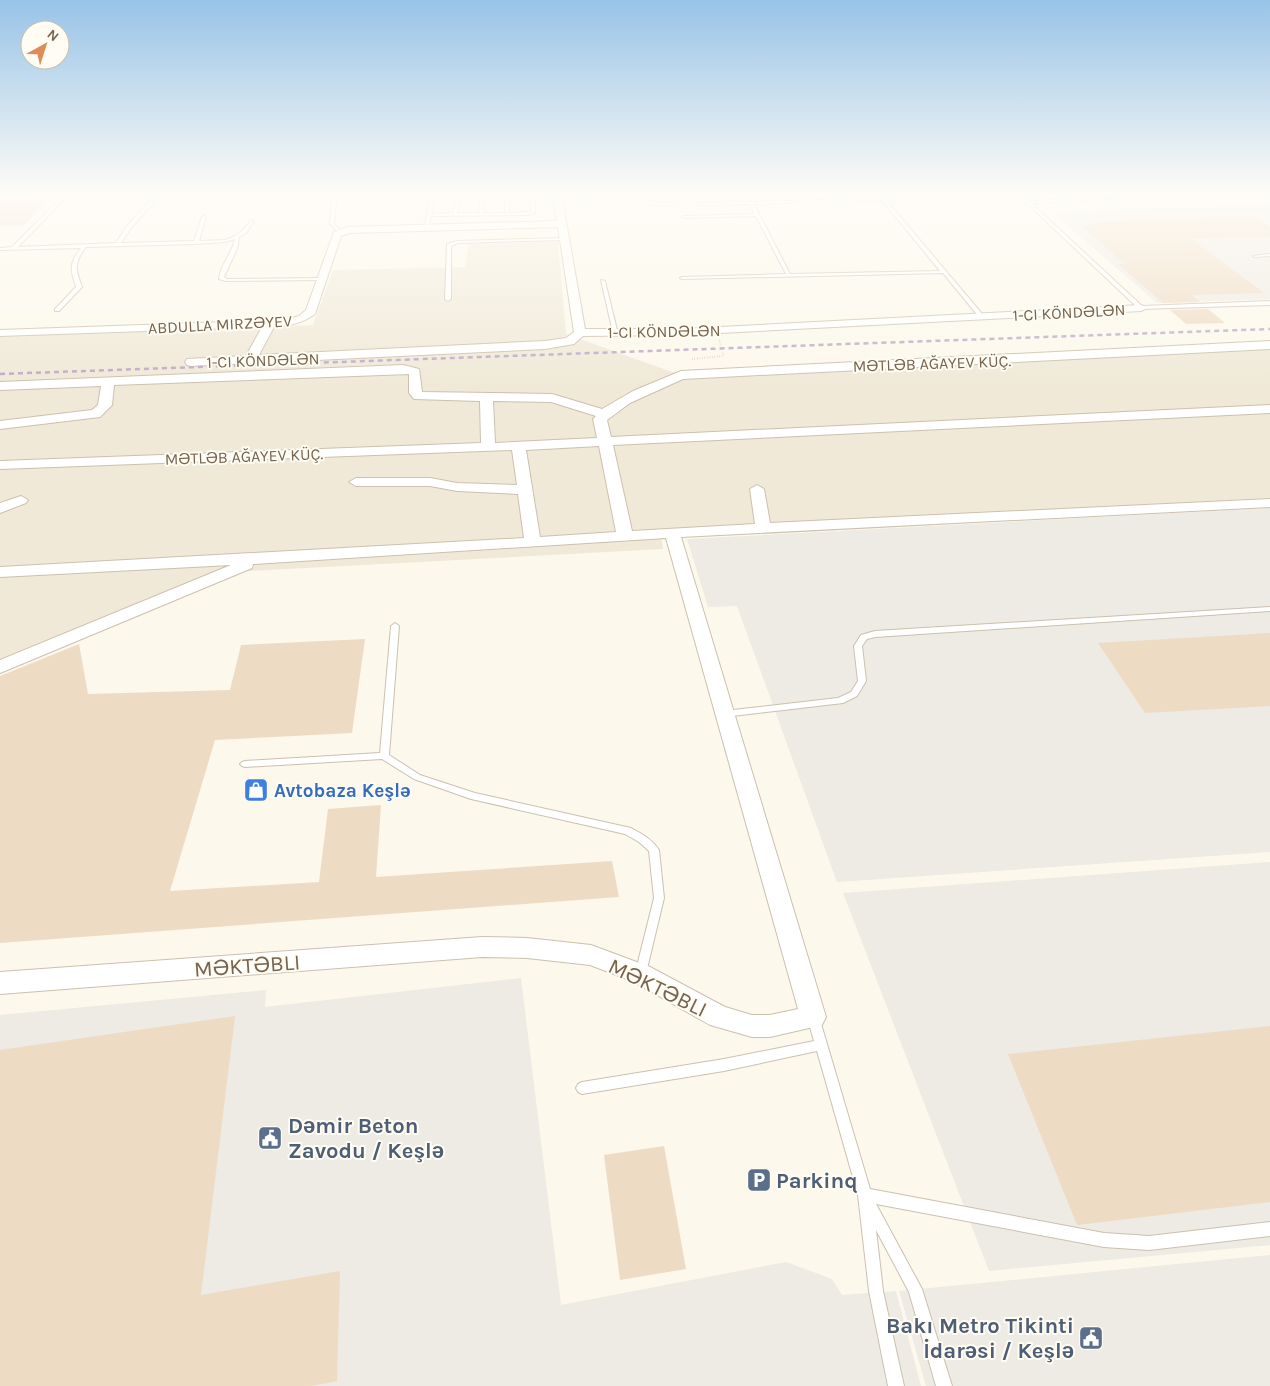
<svg xmlns="http://www.w3.org/2000/svg" width="1270" height="1386" viewBox="0 0 1270 1386" font-family="Karla,sans-serif">
<style>
.residential{fill:#f0e9d8}
.industrial{fill:#eeeae4}
.building{fill:#eedbc3}
.lines{fill:none;stroke-linecap:round;stroke-linejoin:round}
.lane-casing{stroke:#ccc0af;stroke-width:2}
.street-casing{stroke:#ccc0af;stroke-width:2}
.path{stroke:#d6c1a7;stroke-width:2;stroke-dasharray:0.5 2;stroke-linecap:butt}
.lane{fill:#fff;fill-rule:evenodd}
.street{fill:#fff;fill-rule:evenodd}
.rail{stroke:#bea9c7;stroke-width:2.5;stroke-dasharray:5 4;stroke-linecap:butt}
.path-bridge{stroke:#d6c1a7;stroke-width:2;stroke-dasharray:0.5 2;stroke-linecap:butt}
.labels{text-anchor:middle;stroke-width:4;stroke-linejoin:round;paint-order:stroke}
.far-street-label{font-size:16px;fill:#77644f;stroke:#fefcf3}
.shop-label{font-size:19px;font-weight:bold;fill:#366cbe;stroke:#fefcf3;text-anchor:start}
.near-street-label{font-size:22px;fill:#77644f;stroke:#fefcf3}
.near-service-label{font-size:22px;font-weight:bold;fill:#4e5e75;stroke:#fefcf3;text-anchor:start}
</style>
<rect width="100%" height="100%" fill="#fcf8ec"/>
<path class="residential" d="M566 193H596L597 202 567 203Z
M558 242 566 334 689 378 1270 349V498L660 529 663 549 213 573 0 661V337L313 325 333 270 465 267 469 244Z"/>
<path class="industrial" d="M1270 204V299L1157 303 1052 212Z
M1270 508V852L837 882 737 606 708 607 687 539Z
M1270 862V1245L989 1271 843 893Z
M521 978 561 1305 786 1262 832 1279 842 1295 896 1291 921 1386H0V1015L266 990 265 1007Z
M1270 1255V1386H926L899 1291Z"/>
<path class="building" d="M0 193H56L23 226H0Z
M1255 217 1270 227V237L1191 239 1264 293 1192 295 1200 302 1163 303 1118 264H1125L1080 225H1092L1089 222Z
M1208 309 1225 323 1186 324 1170 310Z
M1270 633V706L1145 713 1098 643Z
M365 639 352 733 215 740 170 891 319 882 328 809 381 805 376 877 612 861 619 897 0 943V676L79 644 88 694 230 690 241 645Z
M235 1016 201 1295 340 1271 337 1381 311 1386H0V1050Z
M1270 1026V1202L1077 1225 1008 1054Z
M664 1146 686 1269 620 1280 604 1155Z"/>
<g class="lines">
<defs>
<path id="lane" d="M66 193H70L18 247 116 243 127 226 155 195 126 197 125 195 162 193 131 228 121 243 194 241 202 217 204 216 206 217 199 241 225 240 233 237 242 231 252 220 254 221 246 233 239 237 237 249 224 277 227 279 322 278 324 279 322 280 226 281 219 279C220 265 232 254 235 239L225 242 196 244 86 247C74 263 75 268 82 287L59 311H55V309L76 287C70 269 69 263 81 248L0 250V248L12 247Z
M199 193H203L200 195 198 194Z
M333 193H337L334 224 342 232 340 233 330 224Z
M432 193H436L431 214 453 213 457 193H461L457 213H479L481 193H485L483 213H505V193H509V213L531 212 530 193H534L535 213 527 215 431 216 428 228 426 229 424 228Z
M637 193H641L645 201 663 203 681 201 683 199 680 193H684L687 199 683 203 663 205 643 203 641 202Z
M928 193H933L920 197 886 200 983 315V317H979L943 273 682 279 680 278 682 277 786 274 756 216 684 218 682 217 684 216 754 214 750 204 699 205 697 203 862 199 896 197ZM882 200 940 271 790 274 754 204Z
M1016 193H1020L1029 201 1209 193 1207 194 1031 203 1142 306 1270 301V305L1139 309Z
M563 238 565 239V240L458 243 451 246V299L448 301 445 299 447 244 457 241Z
M1270 254V256L1255 257 1253 256Z
M601 280 605 281 618 334 613 333Z
M1270 607V611L875 637 867 639 862 646 866 681 857 696 843 703 724 717 720 714 724 711 838 698 851 692 858 681 854 646 861 635 875 631Z
M395 623 399 626 389 755 420 775 475 793 631 828C642 834 652 839 659 850L664 898 645 977 641 979 637 977 635 974 654 898 649 851 639 842 625 834 471 799 414 779 382 759 245 767 242 766 240 764 242 762 245 761 380 753 391 626Z
M813 1012 817 1013 819 1017 870 1189 1104 1233 1149 1236 1270 1222V1236L1149 1250 1104 1247 876 1204 922 1289 952 1386H936L909 1292 876 1230 883 1291 904 1386H888L869 1291 858 1195 817 1051 724 1071 582 1094 578 1092 576 1088 578 1084 582 1082 724 1059 814 1041 807 1017 809 1013Z"/>
<path id="street" d="M553 193H561L585 329H682L1141 305 1147 308 1141 311 682 335 583 336 574 344 545 349 191 366 187 365 185 362 187 359 246 356 262 327 0 336V330L285 320 299 316 306 310 334 232 348 227 557 221ZM558 227 574 332 566 338 545 341 259 355 274 327C289 326 303 323 315 314L341 236 349 233Z
M1270 341V349L683 379 630 403 607 420 611 437 1270 405V413L613 445 632 531 755 524 750 489 757 485 764 489 770 523 1270 499V507L681 537 826 1017 822 1025 770 1037H752L710 1025 632 981 590 965 527 958 482 957 0 994V972L482 937 527 938 591 945 650 967 725 1007 752 1015H770L798 1009 666 538 253 564 252 568 0 673V660L231 565 0 577V567L524 538 518 494 457 491 430 486H356L349 482 356 478H430L457 483 517 485 512 450 0 469V461L481 443 480 401 414 399 409 393V374L114 385 112 405 100 417 0 429V421L92 410 98 405 101 386 0 390V382L403 365 419 369 422 392 552 394 602 409 633 391 681 371ZM493 401 551 402 596 416 593 419 597 438 495 443ZM599 446 616 532 540 537 526 450Z
M21 496 28 500 26 503 0 513V503Z"/>
</defs>
<use href="#lane" class="lane-casing"/>
<use href="#street" class="street-casing"/>
<path class="path" d="M692 359 724 356"/>
<use href="#lane" class="lane"/>
<use href="#street" class="street"/>
<path class="rail" d="M0 374 1270 329"/>
<path class="path-bridge" d="M719 340 724 356"/>
</g>
<linearGradient id="sky" x2="0" y2="1"><stop stop-color="#98c3e7"/><stop offset="0.5" stop-color="#fefcf6"/><stop offset="1" stop-color="#fefcf6" stop-opacity="0"/></linearGradient>
<rect width="1270" height="387" fill="url(#sky)"/>
<defs>
<symbol id="shop-square" viewBox="-11 -11 22 22"><rect x="-9" y="-9" width="18" height="18" rx="4" fill="#3f7fe0" stroke="#fefcf3"/><path d="M-5-2.5h2.3a2.7 3.5 0 0 1 5.4 0H5L5.5 6h-11ZM-1.5-2.5h3a1.5 2.3 0 0 0-3 0Z" fill="#fff"/></symbol>
<symbol id="civic-square" viewBox="-11 -11 22 22"><rect x="-9" y="-9" width="18" height="18" rx="4" fill="#5c6f8a" stroke="#fefcf3"/><path d="M-.6-6.5H3V-4.5H.6V-3L4-1V1h2V6H-6V1h2V-1L-.6-3ZM-1.2 2.5V6h2.4V2.5Z" fill="#fff"/></symbol>
<symbol id="parking-square" viewBox="-11 -11 22 22"><rect x="-9" y="-9" width="18" height="18" rx="4" fill="#5c6f8a" stroke="#fefcf3"/><path d="M-3.5-5.5H1a3.5 3.5 0 0 1 0 7H-1V5.5H-3.5ZM-1-3.4V-.6H.8a1.4 1.4 0 0 0 0-2.8Z" fill="#fff"/></symbol>
</defs>
<g fill-rule="evenodd">
<use href="#shop-square" x="242" y="776" width="28" height="28"/>
<use href="#civic-square" x="256" y="1124" width="28" height="28"/>
<use href="#parking-square" x="745" y="1166" width="28" height="28"/>
<use href="#civic-square" x="1077" y="1324" width="28" height="28"/>
</g>
<g class="labels">
<g class="far-street-label">
<text transform="translate(1069 312) rotate(-3)" y="6">1-CI KÖNDƏLƏN</text>
<text transform="translate(220 324) rotate(-3)" y="6">ABDULLA MIRZƏYEV</text>
<text transform="translate(664 331) rotate(-1)" y="6">1-CI KÖNDƏLƏN</text>
<text transform="translate(263 360) rotate(-2)" y="6">1-CI KÖNDƏLƏN</text>
<text transform="translate(932 363) rotate(-2)" y="6">MƏTLƏB AĞAYEV KÜÇ.</text>
<text transform="translate(244 456) rotate(-2)" y="6">MƏTLƏB AĞAYEV KÜÇ.</text>
</g>
<g class="shop-label">
<text x="274" y="797">Avtobaza Keşlə</text>
</g>
<g class="near-street-label">
<text transform="translate(247 965) rotate(-4)" y="8">MƏKTƏBLI</text>
<text transform="translate(658 987) rotate(26)" y="8">MƏKTƏBLI</text>
</g>
<g class="near-service-label">
<text x="288" y="1133">Dəmir Beton<tspan x="288" dy="25">Zavodu / Keşlə</tspan></text>
<text x="776" y="1188">Parkinq</text>
<text x="1074" y="1333" text-anchor="end">Bakı Metro Tikinti<tspan x="1074" dy="25">İdarəsi / Keşlə</tspan></text>
</g>
</g>
<g transform="translate(45 45) rotate(39)"><circle r="24" fill="#fefcf3" stroke="#c8bfb1"/>
<path d="M0-4L9 19L0 12L-9 19Z" fill="#de8d59"/>
<text y="-8" font-size="14" font-weight="bold" text-anchor="middle" fill="#77644f">N</text>
</g>
</svg>
